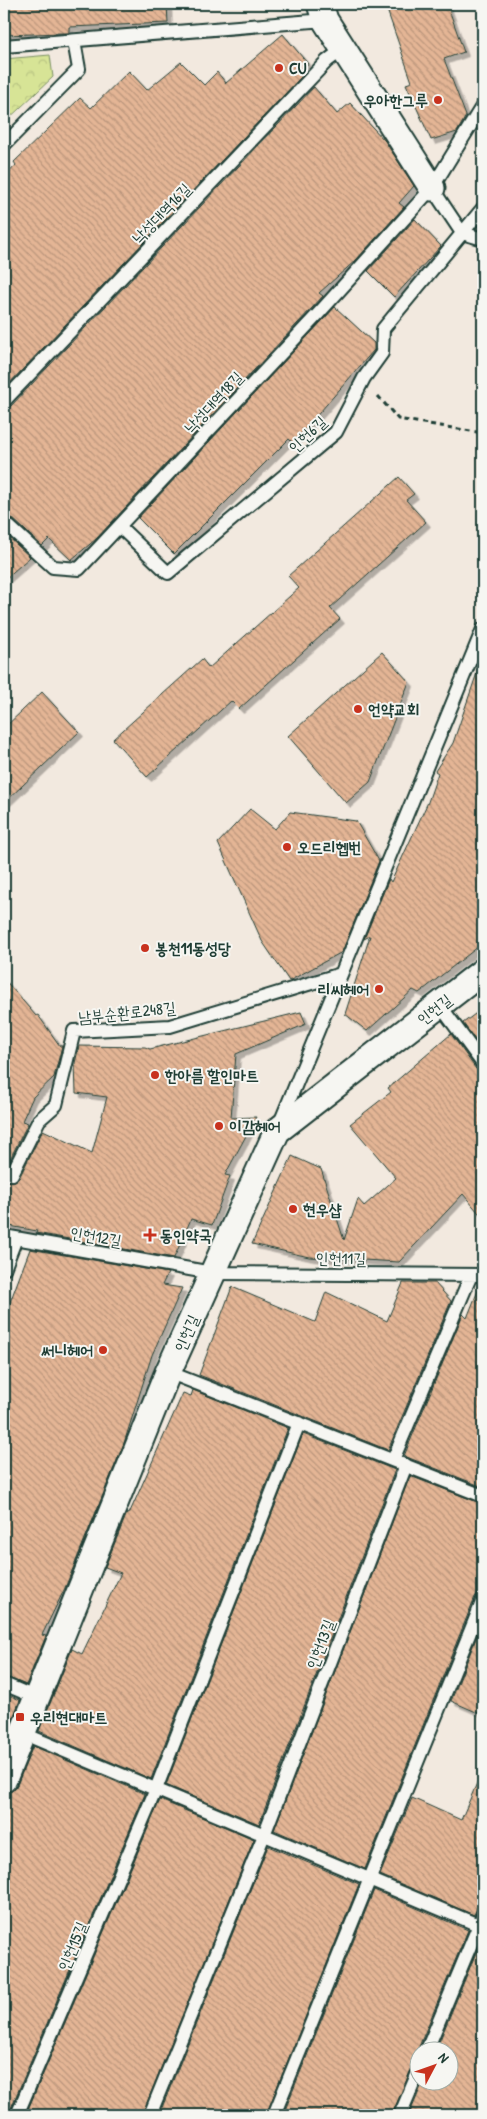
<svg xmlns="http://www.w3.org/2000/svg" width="487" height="2119" viewBox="0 0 487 2119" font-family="'Patrick Hand','Poor Story',sans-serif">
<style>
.forest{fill:url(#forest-crowns);stroke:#7b9065}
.building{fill:url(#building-back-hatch);stroke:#1f3d34;filter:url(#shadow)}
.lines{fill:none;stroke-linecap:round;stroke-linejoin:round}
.service-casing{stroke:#1f3d34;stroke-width:16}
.minor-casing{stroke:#1f3d34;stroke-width:29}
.path{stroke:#1f3d34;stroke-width:3;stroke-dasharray:5 4;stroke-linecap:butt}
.service{stroke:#f6f6f2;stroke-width:12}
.minor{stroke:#f6f6f2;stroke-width:25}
.poi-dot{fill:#c8321e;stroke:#f6f6f2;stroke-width:2}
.labels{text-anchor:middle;stroke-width:4;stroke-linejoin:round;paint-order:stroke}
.poi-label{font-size:16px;font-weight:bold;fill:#1f3d34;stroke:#f6f6f2;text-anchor:start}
.street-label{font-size:16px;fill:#1f3d34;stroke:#f6f6f2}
</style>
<defs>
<pattern id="forest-crowns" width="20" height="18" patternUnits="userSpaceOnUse" patternTransform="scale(1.25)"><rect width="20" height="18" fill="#d7e496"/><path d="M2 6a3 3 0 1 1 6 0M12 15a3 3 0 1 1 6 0" fill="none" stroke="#b8c482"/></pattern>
<pattern id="building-back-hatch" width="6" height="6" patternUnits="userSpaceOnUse" patternTransform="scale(1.25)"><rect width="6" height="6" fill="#e4b595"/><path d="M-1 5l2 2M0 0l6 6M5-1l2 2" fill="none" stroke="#b8947a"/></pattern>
<filter id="shadow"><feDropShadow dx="4.5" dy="4.5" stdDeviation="0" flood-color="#0004"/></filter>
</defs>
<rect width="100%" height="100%" fill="#f2e9df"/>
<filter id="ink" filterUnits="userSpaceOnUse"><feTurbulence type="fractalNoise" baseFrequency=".02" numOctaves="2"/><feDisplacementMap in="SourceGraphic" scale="10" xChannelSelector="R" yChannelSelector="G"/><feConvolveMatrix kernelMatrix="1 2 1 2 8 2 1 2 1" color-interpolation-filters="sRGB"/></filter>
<g filter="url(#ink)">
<path class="forest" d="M50 55 53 77 4 123V59Z"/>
<path class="building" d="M4 4H167L168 23 69 27V33H62L4 35Z
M385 4H447L464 52 444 59 466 116 457 132 431 140 406 84 412 82Z
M283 34 308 64 300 71 303 75 4 389V178L16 165 14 162 80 98 91 108 129 71 147 90 181 62 204 85 217 72 226 83Z
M314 87 337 114 350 103 385 141 414 186 399 203 404 207 356 260 319 293 323 296 312 308 96 539 71 560 49 539 42 546 10 516 4 514V409L10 407Z
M415 219 441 246 394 297 368 271Z
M335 307 374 343V350L293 443 289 439 174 554 138 518Z
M399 477 414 494 406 500 426 522 330 608 340 619 239 709 231 701 147 777 113 739 202 659 209 668 299 588 288 576Z
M4 533 30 557 4 580Z
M382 652 409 682 370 782 346 803 288 736Z
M479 667 483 668V943L419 993 413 990 367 1031 345 1014 370 936 364 939 389 879 391 882 428 802 438 773 435 771 453 743Z
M42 692 79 732 4 803V728Z
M250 809 275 829 290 812 356 821 379 861 342 952 289 981 262 941 218 843Z
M4 979 36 1016 38 1015 60 1046H62L54 1077 33 1097 22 1121 28 1123 7 1165H4Z
M483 1008V1051L463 1023Z
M301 1012 306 1024 236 1054 231 1118 256 1117 225 1175 230 1176 212 1225 191 1219 174 1258 36 1233 37 1231 4 1225V1181H15L19 1178 43 1130 92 1153 107 1097 76 1093 75 1063 79 1046 145 1047 150 1049Z
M451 1034 476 1069 483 1072V1218L463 1194 399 1262 309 1257 252 1244 292 1156 321 1169 344 1240 358 1199 364 1206 396 1178 350 1124 391 1092 388 1088Z
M30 1249 168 1273 162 1285 182 1288 152 1355 124 1443 65 1588 42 1635 46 1636 26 1685 4 1676V1318Z
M403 1283H435L451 1301 388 1450 199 1375 232 1287 315 1322 326 1292 387 1321Z
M481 1283H483V1487L404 1456 463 1314 467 1318Z
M193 1390 288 1428 151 1779 39 1731 72 1649 82 1654 121 1573 105 1567 127 1513 129 1514 183 1393 191 1396Z
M303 1434 395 1470 259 1824 166 1785Z
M410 1476 483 1504V1592L478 1593 475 1597 365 1869 274 1830Z
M483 1621V1715L451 1701Z
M4 1693 20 1700 4 1741Z
M33 1746 145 1794 11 2108 4 2105V1793L12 1791 17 1785Z
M483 1769V1893L474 1915 380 1875 412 1798 461 1820Z
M160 1800 254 1839 142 2115H30L26 2114Z
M268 1846 359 1884 266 2115H159Z
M374 1890 468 1930 418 2049 420 2060 413 2065 392 2115H283Z
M480 1943 483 1944V2115H409L423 2082H450V2052H435Z"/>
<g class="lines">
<defs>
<path id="service" d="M4 46 325 20
M4 145 79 69 74 41
M432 188 462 233 483 239
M4 401 327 61 343 49
M4 522 53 567 79 569 318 314 432 188 483 105
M120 527 168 573 336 432 364 378 382 353 383 329 483 208
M439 1004 483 1064
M280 1123 483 629
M4 1173 12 1174 39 1120 56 1105 74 1031 170 1026 341 974
M4 1236 212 1273 483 1275
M4 1269 16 1238
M168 1372 483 1496
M393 1460 471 1275
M4 1684 37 1698
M22 1733 483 1927
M426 2052 483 1915
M17 2115 156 1789 299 1423
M150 2115 264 1835 406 1465
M274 2115 483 1600
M400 2115 420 2068"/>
<path id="minor" d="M320 4 325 20 432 188
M4 1779 168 1372 277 1131 483 971"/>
</defs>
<use href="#service" class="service-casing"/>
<use href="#minor" class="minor-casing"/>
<path class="path" d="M378 396 398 419 483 433"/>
<use href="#service" class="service"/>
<use href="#minor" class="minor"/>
</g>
</g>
<g class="poi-dot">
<circle cx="279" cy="68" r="5"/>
<circle cx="438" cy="100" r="5"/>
<circle cx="358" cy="709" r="5"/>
<circle cx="287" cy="847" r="5"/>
<circle cx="145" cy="948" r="5"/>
<circle cx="379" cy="989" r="5"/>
<circle cx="155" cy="1075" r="5"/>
<circle cx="219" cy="1126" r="5"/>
<circle cx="293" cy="1209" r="5"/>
<path d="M147.5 1227.5h5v5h5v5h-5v5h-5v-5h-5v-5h5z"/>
<circle cx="103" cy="1350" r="5"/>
<rect x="15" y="1712" width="10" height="10" rx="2.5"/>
</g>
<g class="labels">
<g class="poi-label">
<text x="289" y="74">CU</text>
<text x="428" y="106" text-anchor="end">우아한그루</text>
<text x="368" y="715">언약교회</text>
<text x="297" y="853">오드리헵번</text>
<text x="155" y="954">봉천11동성당</text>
<text x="369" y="995" text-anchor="end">리씨헤어</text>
<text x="165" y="1081">한아름 할인마트</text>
<text x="229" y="1132">이감헤어</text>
<text x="303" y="1215">현우샵</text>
<text x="160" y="1241">동인약국</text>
<text x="93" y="1356" text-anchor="end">써니헤어</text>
<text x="30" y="1723">우리현대마트</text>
</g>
<g class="street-label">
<text transform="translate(161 213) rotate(-46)" y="6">낙성대역16길</text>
<text transform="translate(213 402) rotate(-47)" y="6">낙성대역18길</text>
<text transform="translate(307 434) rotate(-43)" y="6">인헌6길</text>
<text transform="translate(434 1009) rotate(-38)" y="6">인헌길</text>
<text transform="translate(127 1012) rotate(-6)" y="6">남부순환로248길</text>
<text transform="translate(96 1236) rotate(10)" y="6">인헌12길</text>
<text transform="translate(341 1258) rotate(1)" y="6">인헌11길</text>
<text transform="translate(186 1333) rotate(-66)" y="6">인헌길</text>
<text transform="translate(320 1644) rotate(-69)" y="6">인헌13길</text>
<text transform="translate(72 1946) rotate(-67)" y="6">인헌15길</text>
</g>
</g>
<rect width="487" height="2119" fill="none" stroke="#f6f6f2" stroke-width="20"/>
<rect x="10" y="10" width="467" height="2099" fill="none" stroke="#1f3d34" stroke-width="2" filter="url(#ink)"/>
<g transform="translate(434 2066) rotate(49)"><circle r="24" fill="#f6f6f2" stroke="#a0aca6"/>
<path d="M0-4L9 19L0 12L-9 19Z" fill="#c8321e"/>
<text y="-8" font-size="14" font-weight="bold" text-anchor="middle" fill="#1f3d34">N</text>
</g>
</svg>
